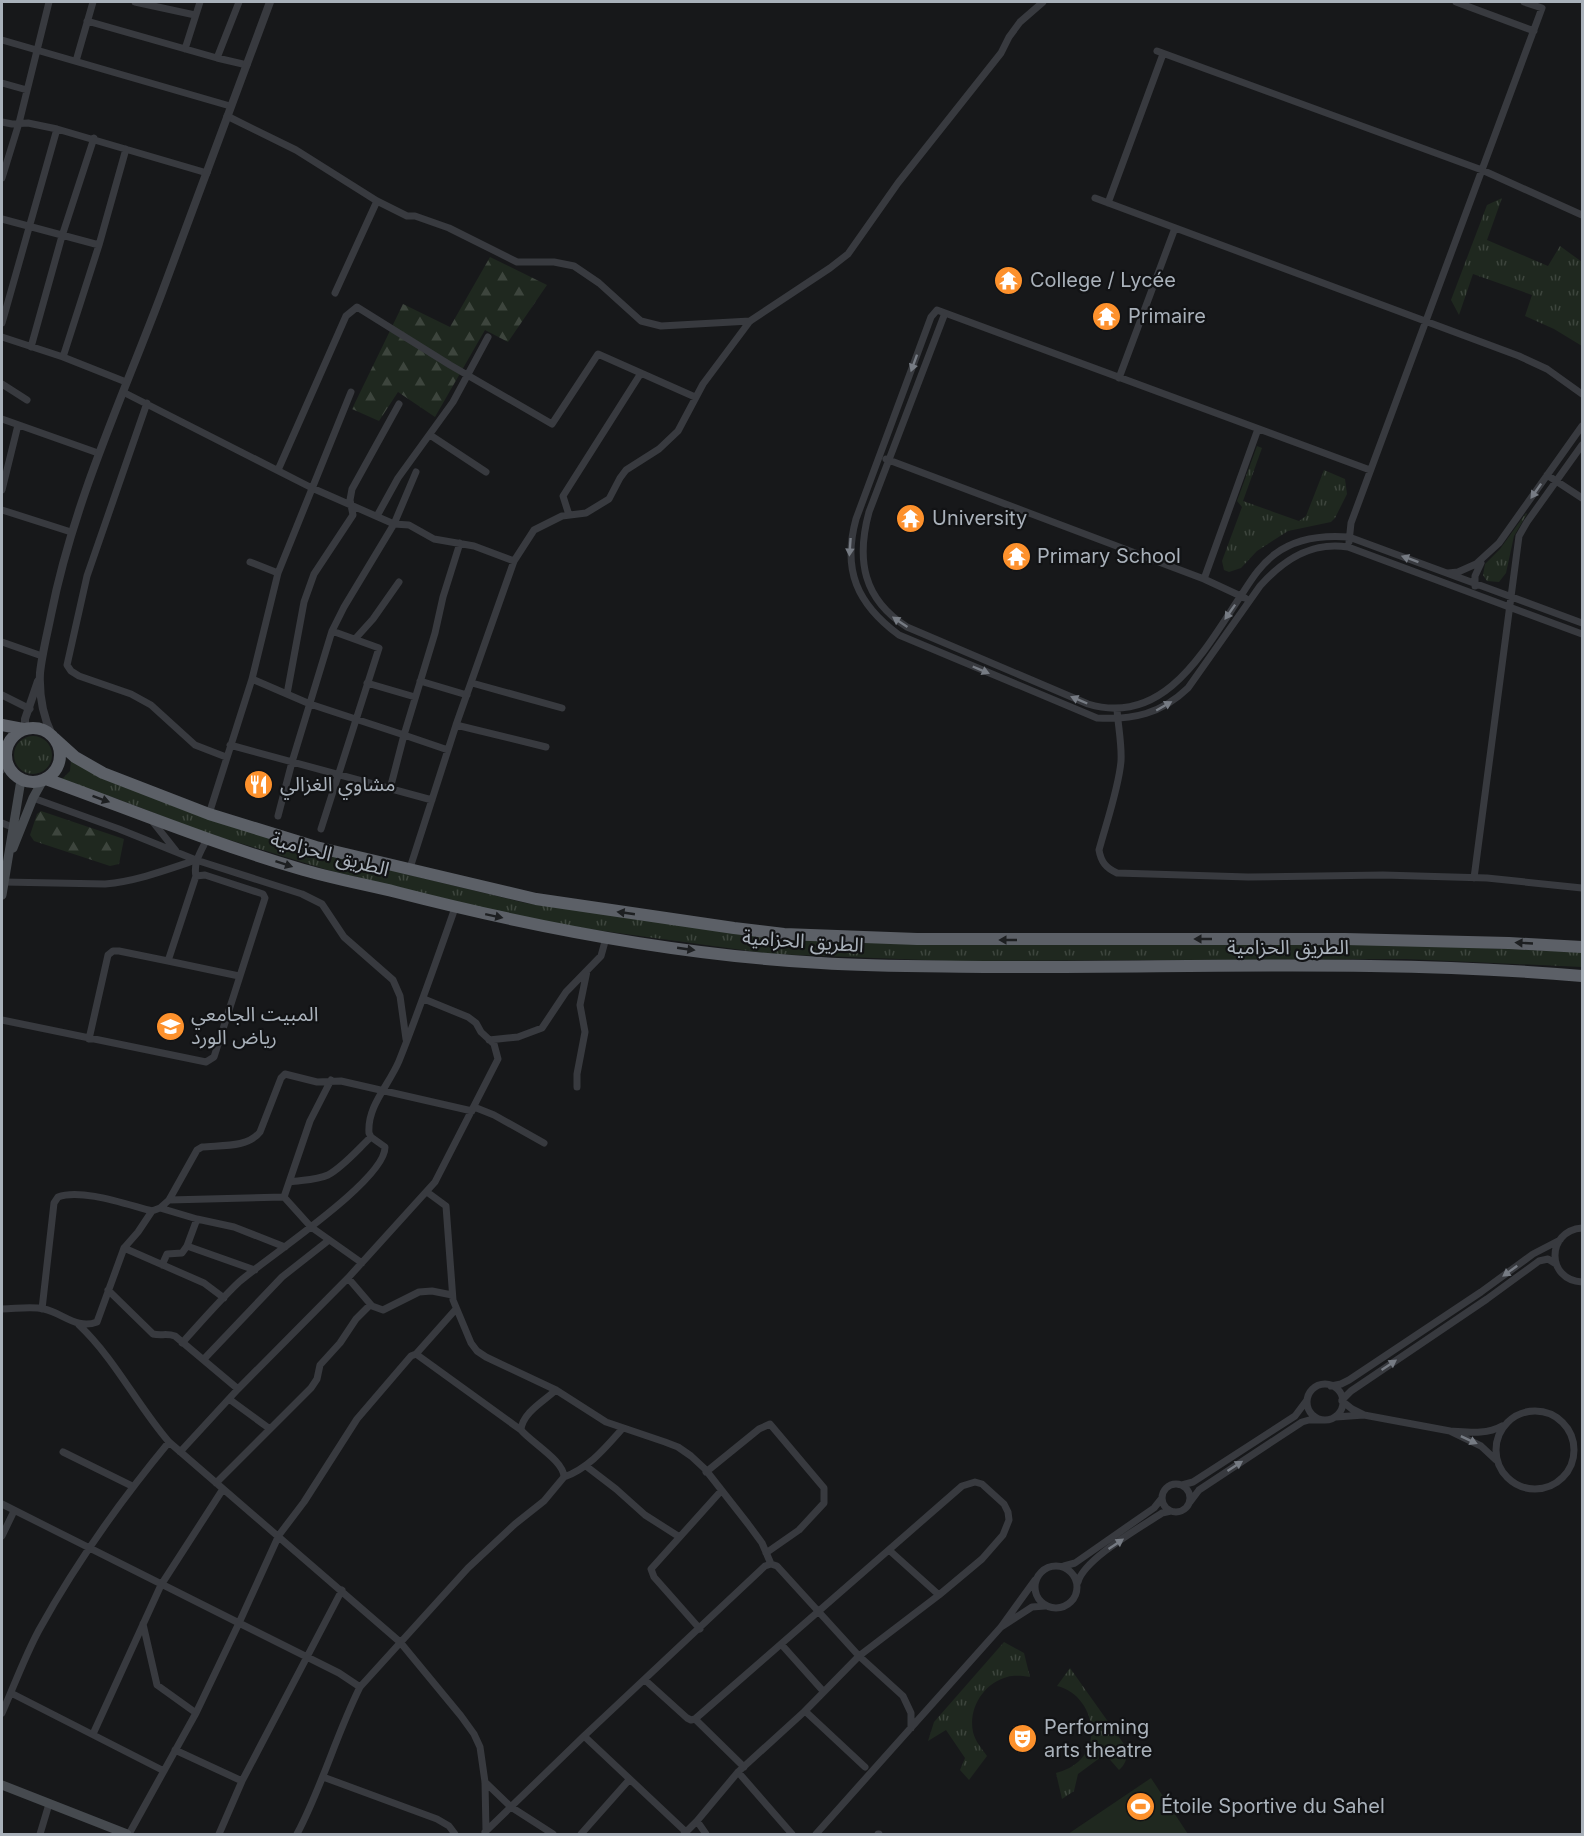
<svg xmlns="http://www.w3.org/2000/svg" width="1584" height="1836" viewBox="0 0 1584 1836" font-family="Inter,'Noto Sans Arabic',sans-serif">
<style>
.grass{fill:url(#grass-tufts)}
.forest{fill:url(#forest-firs)}
.pitch{fill:#1f281f}
.lines{fill:none;stroke-linecap:round;stroke-linejoin:round}
.minor{stroke:#383a3f;stroke-width:7}
.tertiary{stroke:#383a3f;stroke-width:8}
.secondary{stroke:#464a4f;stroke-width:9}
.trunk{stroke:#5c6067;stroke-width:12}
.oneway{fill:#767b83}
.oneway2{fill:#1d1f21}
.labels{text-anchor:middle;stroke-width:4.5;stroke-linejoin:round;paint-order:stroke}
.poi-label{font-size:20px;fill:#a9b1ba;stroke:#121315;text-anchor:start}
.street-label{font-size:20px;fill:#a9b1ba;stroke:#121315}
</style>
<defs>
<pattern id="grass-tufts" width="24" height="20" patternUnits="userSpaceOnUse" patternTransform="scale(1.5)"><rect width="24" height="20" fill="#1f281f"/><path d="M3 7l-1-3M5 7V3M7 7l1-3M15 17l-1-3M17 17v-4M19 17l1-3" fill="none" stroke="#3d453d"/></pattern>
<pattern id="forest-firs" width="22" height="20" patternUnits="userSpaceOnUse" patternTransform="scale(1.5)"><rect width="22" height="20" fill="#1f281f"/><path d="M5 1l3.5 6h-7zM16 11l3.5 6h-7z" fill="#3d453d"/></pattern>
</defs>
<rect width="100%" height="100%" fill="#17181a"/>
<path class="grass" d="M1502 198 1487 240 1548 266 1560 246 1582 262V346L1554 329 1525 316 1532 295 1473 274 1459 315 1451 300 1487 205Z
M1257 446 1262 448 1243 501 1299 521 1306 516 1324 470 1345 479 1347 494 1335 518 1331 522 1288 531 1257 551 1241 568 1229 572 1224 570 1222 561 1242 507 1237 501Z
M1526 513 1527 514 1514 536 1506 573 1499 582 1487 581 1483 575 1485 564 1500 549Z
M14 755a19 19 0 1 1 38 0a19 19 0 1 1-38 0Z
M71 760 320 852 422 878 525 903 761 936 861 942 1000 945 1368 943 1582 952V967L1406 959 951 961 772 954 545 923 328 870 207 833 115 798 60 781 70 771Z
M1004 1642 1024 1653 1030 1677C1022 1676 1015 1675 1007 1677 984 1683 968 1708 973 1732 975 1741 982 1749 987 1756L969 1780 960 1770 965 1758 946 1730 928 1741 934 1722Z
M1070 1668 1126 1747C1128 1757 1126 1764 1119 1770L1105 1754 1078 1774 1074 1791 1062 1799 1056 1773C1064 1771 1075 1766 1081 1759 1103 1735 1088 1693 1057 1686Z"/>
<path class="forest" d="M490 257 547 285 508 342 485 330 435 417 398 392 379 421 352 409 403 304 450 327Z
M41 811 124 839 119 864 110 866 34 841 30 835 37 814Z"/>
<path class="pitch" d="M1151 1778 1188 1834H1068Z"/>
<g class="lines">
<path class="minor" d="M135 2 195 15
M1456 2 1534 31
M87 21 217 58 247 65
M2 40 230 106
M185 49 200 2
M1157 51 1482 170 1582 215
M217 58 239 2
M76 61 93 2
M2 83 27 90
M227 116 296 150 377 201 407 216H415L449 228 517 262H554L574 266 599 283 641 321 661 326 750 321
M2 122 12 124 28 123 57 129 207 173
M2 178 19 123 49 2
M1095 198 1519 356 1547 369 1582 394
M1108 203 1163 54
M2 219 99 245
M335 293 377 201
M945 313 869 512C856 560 863 599 907 627L1088 704C1164 727 1204 651 1240 597 1250 582 1259 566 1275 554 1296 538 1323 535 1349 537L1582 623
M2 323 57 129
M2 337 63 357 126 382
M31 347 62 236 94 138
M63 357 99 245 126 149
M1119 378 1175 228
M2 384 27 400
M123 392 312 488 394 524 409 525 434 539 474 546 514 561 534 530 562 516 586 513 609 499 620 478 626 470 659 449 678 431 703 384 750 321 830 268 848 254 898 183 1001 53 1009 37 1020 22 1043 2
M147 403 87 576 67 665 71 671 79 676 131 694 151 705 195 745 226 757
M2 419 98 453
M430 435 486 472
M886 459 1204 579 1245 598
M278 470 346 316 357 307 450 365 552 424 598 354 695 397
M1370 470 937 310 931 317 856 519C842 570 857 604 899 635L1097 718C1133 720 1161 714 1188 688L1260 586C1283 560 1311 541 1348 547L1582 634
M1547 475 1582 498
M2 490 18 425
M2 510 71 532
M569 515 563 496 641 373
M377 516 398 478 453 402 488 337
M1349 542 1351 523 1542 8 1524 2
M250 562 278 573
M1448 573 1458 572 1476 564 1499 543 1582 426
M1204 579 1258 429
M1475 586V576L1481 563
M355 639 373 619 399 582
M2 642 42 656
M252 679 278 573 351 392
M420 681 467 695
M367 683 415 697
M472 683 562 708
M287 694 304 602 314 574 353 515 350 500 352 489 399 404
M2 695 30 709
M1117 709C1118 726 1122 744 1121 761 1119 787 1106 824 1099 850 1101 862 1106 868 1117 873L1248 877 1383 875 1487 878 1582 888
M456 725 546 747
M230 745 432 800
M448 750 404 735 435 633 443 597 460 543
M2 770 7 765
M33 798 119 829 196 860 302 894 322 904 344 937 393 980 400 996 406 1039
M209 814 252 679 310 704 404 735 390 789
M278 816 292 762 332 631 344 607 394 524 416 472
M153 822 176 851
M2 823 12 827
M321 829 379 648 332 631
M207 839C201 851 193 863 196 876L168 961 239 976
M409 871 456 725 514 561
M1474 878 1519 536 1527 522 1582 445
M4 882 105 884C137 881 166 870 196 860
M2 1020 206 1062 214 1057 265 898 263 894 205 875 196 876
M89 1039 108 955 113 951H119L168 961
M489 1040 518 1037 542 1028 566 992 601 956 606 938
M577 1087V1074L585 1032 580 1005 587 971
M474 1107 494 1115 544 1143
M290 1182C302 1180 317 1180 328 1175 344 1166 358 1149 371 1137
M427 1192 446 1206 453 1300 471 1343 477 1351 486 1357 556 1390 606 1422 665 1442 678 1447 691 1456 705 1469 748 1524 762 1543 771 1564
M284 1197 310 1121 331 1080
M169 1200 284 1197 311 1227 362 1263
M160 1208 197 1219 234 1227 285 1247
M197 1219 187 1246 255 1270
M1582 1228C1546 1231 1546 1280 1582 1282
M124 1248 204 1283 224 1298
M162 1265 167 1254 182 1253 187 1246
M348 1278 372 1306 383 1310 419 1292 432 1291 452 1295
M108 1290 153 1334C161 1336 167 1333 175 1336L238 1389 348 1278 435 1182 498 1059 494 1044 481 1032 476 1023 468 1017 424 999
M2 1309C15 1309 31 1306 44 1309 63 1313 77 1330 97 1322L124 1248 138 1232 152 1211 160 1208 169 1200 197 1150 202 1147C220 1145 248 1148 260 1132L281 1078 285 1074 317 1082 341 1081 472 1111
M42 1309 54 1203 58 1197C81 1188 128 1205 152 1211
M79 1325C115 1359 137 1405 169 1442L400 1642 461 1716 474 1734 480 1747 485 1782 486 1831
M182 1343C201 1322 219 1301 239 1282 266 1258 386 1180 385 1147L371 1137 369 1133C367 1106 389 1085 399 1061 419 1011 437 959 455 908
M416 1354 456 1309
M204 1359 282 1277 329 1240
M1307 1402a18 18 0 1 1 36 0a18 18 0 1 1-36 0Z
M1331 1386 1341 1384 1349 1380 1481 1292 1533 1254 1560 1240
M229 1399 270 1429
M1342 1400 1351 1391 1487 1299 1539 1261 1548 1259 1556 1264
M1496 1450a39 39 0 1 1 78 0a39 39 0 1 1-78 0Z
M1364 1415 1450 1431
M1336 1417 1364 1415 1352 1409 1342 1401
M63 1452 132 1486
M180 1452 238 1389
M1496 1460 1481 1446 1450 1431C1468 1432 1486 1435 1502 1426
M586 1466 616 1489 645 1515 678 1536
M706 1472 759 1429 770 1424 824 1488V1503L799 1530 766 1553
M564 1477C589 1468 605 1448 622 1429
M216 1483 311 1388 317 1379 320 1365 340 1343 356 1319 370 1305
M1162 1498a14 14 0 1 1 28 0a14 14 0 1 1-28 0Z
M1182 1485 1193 1482 1295 1416 1307 1400
M1190 1502 1199 1490 1302 1422 1309 1420H1320
M2 1504 239 1623 196 1713 129 1834
M2 1536 14 1511
M889 1550 939 1595
M1035 1587a21 21 0 1 1 42 0a21 21 0 1 1-42 0Z
M1064 1566 1075 1563 1154 1508 1162 1498
M1035 1580 1001 1627 1032 1607 1045 1606
M1078 1582C1084 1559 1141 1527 1162 1513L1171 1511
M143 1624 157 1685 196 1713
M700 1629 654 1577 651 1569 721 1491
M781 1644 823 1691
M645 1680 687 1718 691 1720 695 1719 962 1486 975 1482 982 1484 1004 1504 1008 1512 1009 1520 1003 1535 982 1559 939 1595 859 1656 903 1696 911 1713V1728
M360 1687 339 1673 239 1623 279 1535 304 1502 357 1419 411 1356 416 1354 521 1430
M11 1693 164 1771
M805 1711 865 1767
M2 1713C14 1686 25 1656 39 1630 76 1563 121 1500 169 1442
M695 1719 744 1767
M93 1734 161 1585 223 1489
M584 1736 765 1566 771 1564 777 1566 859 1656 805 1711 738 1772 697 1821
M175 1750 242 1781
M738 1772 792 1834
M323 1777 437 1819 449 1826 455 1834
M485 1782 511 1807 553 1834
M485 1832 584 1736 686 1832
M40 1834 49 1804
M219 1834 242 1781 342 1590
M297 1834C322 1787 336 1735 360 1687L468 1568 515 1524 544 1501 564 1477C564 1461 532 1443 521 1430 522 1413 544 1401 556 1390
M581 1834 629 1780
M684 1834 697 1821 706 1834
M816 1834 1001 1627
M878 1834H879"/>
<path class="tertiary" d="M25 728V719L38 681
M52 735C43 716 39 694 40 673 42 654 47 635 51 615 73 504 121 401 161 295 198 197 234 99 270 2"/>
<path class="secondary" d="M13 848 33 798 43 780
M2 895 21 780
M2 1785 127 1834"/>
<path class="trunk" d="M2 725 23 729
M6 755a27 27 0 1 1 54 0a27 27 0 1 1-54 0Z
M54 738 75 757 103 773 209 814 316 847 536 899 734 928 784 934 917 939H1345L1509 943 1582 947
M46 779C129 809 212 843 297 868 330 878 363 884 396 892 536 928 677 955 821 963 879 967 937 966 994 967 1190 968 1387 959 1582 976"/>
</g>
<defs><path id="oneway-solid" d="M-6-.8H1V-3.2L6.5 0L1 3.2V.8H-6Z" transform="scale(1.5)"/></defs>
<g class="oneway">
<use href="#oneway-solid" transform="translate(914 363) rotate(110)"/>
<use href="#oneway-solid" transform="translate(1536 491) rotate(125)"/>
<use href="#oneway-solid" transform="translate(850 547) rotate(94)"/>
<use href="#oneway-solid" transform="translate(1410 559) rotate(-160)"/>
<use href="#oneway-solid" transform="translate(1230 612) rotate(125)"/>
<use href="#oneway-solid" transform="translate(900 622) rotate(-146)"/>
<use href="#oneway-solid" transform="translate(981 670) rotate(23)"/>
<use href="#oneway-solid" transform="translate(1079 700) rotate(-157)"/>
<use href="#oneway-solid" transform="translate(1164 706) rotate(-30)"/>
<use href="#oneway-solid" transform="translate(1510 1271) rotate(144)"/>
<use href="#oneway-solid" transform="translate(1389 1365) rotate(-34)"/>
<use href="#oneway-solid" transform="translate(1469 1440) rotate(25)"/>
<use href="#oneway-solid" transform="translate(1235 1466) rotate(-33)"/>
<use href="#oneway-solid" transform="translate(1116 1544) rotate(-34)"/>
</g>
<g class="oneway2">
<use href="#oneway-solid" transform="translate(101 799) rotate(20)"/>
<use href="#oneway-solid" transform="translate(284 864) rotate(18)"/>
<use href="#oneway-solid" transform="translate(626 913) rotate(-172)"/>
<use href="#oneway-solid" transform="translate(494 916) rotate(12)"/>
<use href="#oneway-solid" transform="translate(1203 939) rotate(180)"/>
<use href="#oneway-solid" transform="translate(1008 940) rotate(-180)"/>
<use href="#oneway-solid" transform="translate(1524 943) rotate(-177)"/>
<use href="#oneway-solid" transform="translate(686 949) rotate(8)"/>
</g>
<defs>
<symbol id="temple-disc" viewBox="-11 -11 22 22"><circle r="9.5" fill="#fd912c" stroke="#121315"/><path d="M0-6L5-2H3V0L6.5 2.5H4V6H1.5V3h-3V6H-4V2.5H-6.5L-3 0V-2H-5Z" fill="#fff"/></symbol>
<symbol id="restaurant-disc" viewBox="-11 -11 22 22"><circle r="9.5" fill="#fd912c" stroke="#121315"/><path d="M-5-6h1v4h1v-4h1v4h1v-4h1v5L-1.5 .5V6h-2V.5L-5-1ZM5-6V6H3V1.5H1.5Q1.5-4 5-6Z" fill="#fff"/></symbol>
<symbol id="university-disc" viewBox="-11 -11 22 22"><circle r="9.5" fill="#fd912c" stroke="#121315"/><path d="M0-5L7-2L0 1L-7-2ZM-4 1L0 2.5L4 1V4Q0 6-4 4Z" fill="#fff"/></symbol>
<symbol id="theatre-disc" viewBox="-11 -11 22 22"><circle r="9.5" fill="#fd912c" stroke="#121315"/><path d="M-5-5.5Q0-4 5-5.5V0Q5 5 0 6Q-5 5-5 0ZM-3.3-2.5H-1v1.5H-3.3ZM1-2.5H3.3v1.5H1ZM-2.8 1Q0 5.5 2.8 1Z" fill="#fff"/></symbol>
<symbol id="stadium-disc" viewBox="-11 -11 22 22"><circle r="9.5" fill="#fd912c" stroke="#121315"/><path d="M0-5a6.5 5 0 1 0 0 10a6.5 5 0 1 0 0-10ZM-3.5-1.8h7v3.6h-7Z" fill="#fff"/></symbol>
</defs>
<g fill-rule="evenodd">
<use href="#temple-disc" x="992" y="264" width="33" height="33"/>
<use href="#temple-disc" x="1090" y="300" width="33" height="33"/>
<use href="#temple-disc" x="894" y="502" width="33" height="33"/>
<use href="#temple-disc" x="1000" y="540" width="33" height="33"/>
<use href="#restaurant-disc" x="242" y="768" width="33" height="33"/>
<use href="#university-disc" x="154" y="1010" width="33" height="33"/>
<use href="#theatre-disc" x="1006" y="1722" width="33" height="33"/>
<use href="#stadium-disc" x="1124" y="1790" width="33" height="33"/>
</g>
<g class="labels">
<g class="poi-label">
<text x="1030" y="287">College / Lycée</text>
<text x="1128" y="323">Primaire</text>
<text x="932" y="525">University</text>
<text x="1037" y="563">Primary School</text>
<text x="280" y="791">مشاوي الغزالي</text>
<text x="191" y="1021">المبيت الجامعي<tspan x="191" dy="23">رياض الورد</tspan></text>
<text x="1044" y="1734">Performing<tspan x="1044" dy="23">arts theatre</tspan></text>
<text x="1161" y="1813">Étoile Sportive du Sahel</text>
</g>
<g class="street-label">
<text transform="translate(330 854) rotate(15)" y="7">الطريق الحزامية</text>
<text transform="translate(803 941) rotate(4)" y="7">الطريق الحزامية</text>
<text x="1288" y="954">الطريق الحزامية</text>
</g>
</g>
<rect width="1584" height="1836" fill="none" stroke="#a9b1ba" stroke-width="6"/>
</svg>
